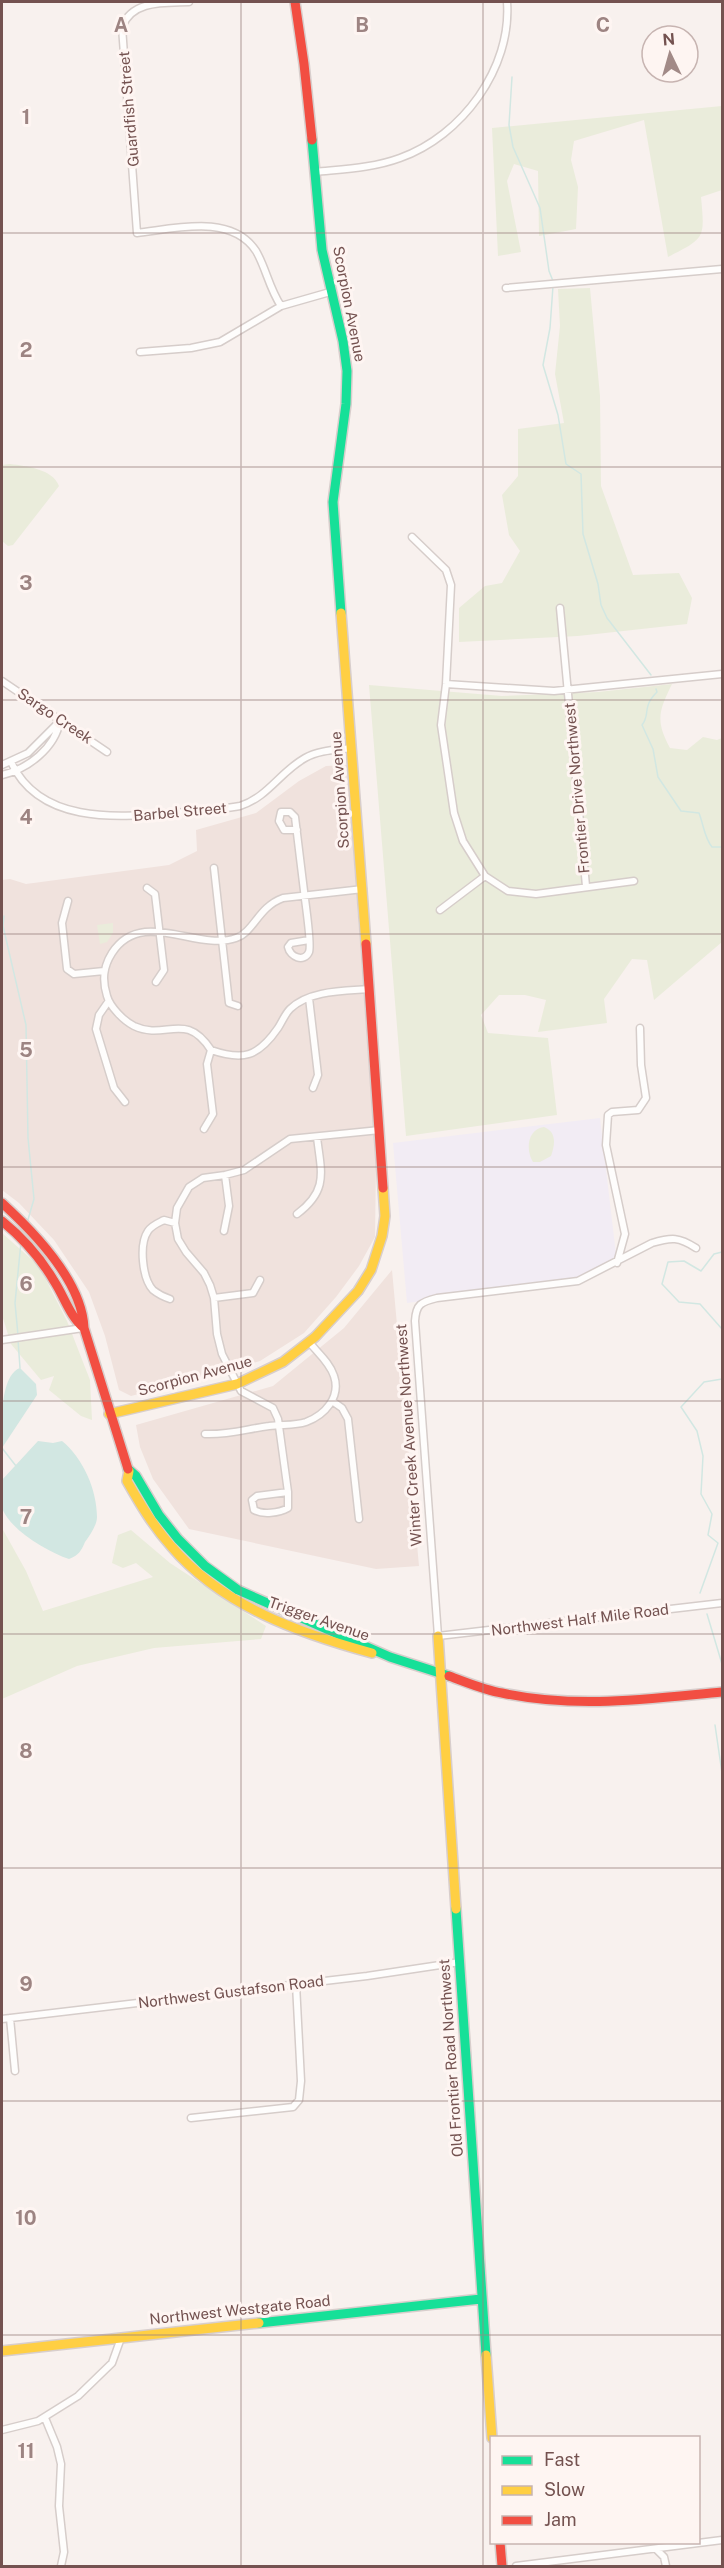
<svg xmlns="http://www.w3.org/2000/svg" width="724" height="2568" viewBox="0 0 724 2568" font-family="'Public Sans',sans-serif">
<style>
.residential{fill:#f0e2dd}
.education{fill:#f2ecf4}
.green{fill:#eaecdb}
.water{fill:#d2e7e2}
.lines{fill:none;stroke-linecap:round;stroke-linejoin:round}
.stream{stroke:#d2e7e2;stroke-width:1.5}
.street-casing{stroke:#d6cdca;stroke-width:9}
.fast-casing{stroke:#d8cecc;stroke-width:12}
.slow-casing{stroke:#d8cecc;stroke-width:12}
.jam-casing{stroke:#d8cecc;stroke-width:12}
.street{stroke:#fefdfc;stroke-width:6}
.fast{stroke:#16e098;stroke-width:9}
.slow{stroke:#ffcf43;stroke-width:9}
.jam{stroke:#f24e42;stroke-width:9}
.grid{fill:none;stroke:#9d8482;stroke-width:1.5;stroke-opacity:0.55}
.labels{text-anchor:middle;stroke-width:6;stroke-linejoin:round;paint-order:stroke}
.street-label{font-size:15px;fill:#745250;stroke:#fef5f2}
.grid-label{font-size:20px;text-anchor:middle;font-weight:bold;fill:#9d8482;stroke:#fef5f2;stroke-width:6;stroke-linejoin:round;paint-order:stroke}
</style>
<rect width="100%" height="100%" fill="#f8f1ee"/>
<path class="residential" d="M347 765 376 1165 375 1237 359 1266 336 1297 304 1333 260 1361 131 1396 119 1390 105 1336 89 1292 54 1240 19 1203 2 1190V880L10 879 26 884 169 865 197 851 196 830 256 813 299 781 326 766Z
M392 1270 419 1566 376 1569 189 1529 153 1479 140 1447 136 1425 273 1386 344 1328Z"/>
<path class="education" d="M600 1118 617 1263 578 1281 407 1303 393 1143Z"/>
<path class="green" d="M722 106V190L701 197C705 239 705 238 668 257L644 120 574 141 571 160 578 187 576 229 539 236 538 171 514 164 507 181 521 252 498 256 492 128Z
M590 288 600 396 601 486 633 575 679 573 692 598 687 624 578 636 459 642V608L485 586 502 583 520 551 509 535 502 495 518 476V429L564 423 555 374 560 326 558 289Z
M10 464C26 466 53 469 59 486L13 545 8 546 2 541V465Z
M672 684C659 711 655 720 670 748L687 750 703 737 717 740 722 738V942L654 1000 647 960 632 959 604 999 607 1023 538 1032 546 1000 525 995H499L481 1015 488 1033 548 1038 557 1115 406 1136 369 685 502 696 598 692Z
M113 923V933L107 942 100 944 97 925Z
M544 1127C557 1132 555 1145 551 1156L540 1162H533C525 1149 528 1129 544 1127Z
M2 1233 39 1266 67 1321 90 1380 92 1420 81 1416 49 1390 54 1376 41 1380 11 1344 2 1315Z
M2 1528 26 1571 43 1611 153 1577 136 1563 123 1568 112 1563 118 1535 131 1530 170 1563 266 1626 261 1639 154 1648 77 1666 2 1699Z"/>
<path class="water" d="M20 1368 36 1384 37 1395 2 1448C1 1425 0 1375 20 1368Z
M38 1441 53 1443 62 1441C83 1458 97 1490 97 1517 97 1525 90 1535 85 1542 81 1551 79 1555 69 1559 48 1552 11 1531 2 1508 0 1501 1 1488 2 1480Z"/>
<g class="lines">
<path class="stream" d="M512 77 509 125 513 147 540 208 549 271 553 281
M553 286 550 328 543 365 558 415 566 464 581 474 583 534 598 584 601 605 607 618 651 675
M656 689 657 692C641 708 651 714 642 725L653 749 658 777 681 811 699 813C704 826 704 837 712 847H722
M722 865V873
M4 916 3 926 26 1025 28 1138 34 1199 27 1223
M722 1252 714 1254 701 1271 684 1261 668 1262 662 1284 679 1302 700 1304 722 1329
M18 1335 15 1303 21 1242
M18 1340 20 1368
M2 1448 16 1466
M700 1593 718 1543 708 1535 712 1514 701 1494 703 1456 697 1431 681 1407 704 1382 722 1379
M707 1614 722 1664
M715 1725 722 1773"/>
<defs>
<path id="street" d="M189 2C164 3 132 0 122 27L137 233C174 229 231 213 256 251 266 268 269 288 281 306
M315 172C344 169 373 168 400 158 462 136 512 68 507 2
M506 288 722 269
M140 352 191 348 220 342 281 306 330 292
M412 537 446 570 451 585 446 684 441 725 454 813 463 841 485 876 508 891 536 894 634 881
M560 608 586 886
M2 681 107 752
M446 684 554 691 722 674
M11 762C39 823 114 818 171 813 194 811 217 810 240 806 268 797 280 772 305 758 319 750 336 750 352 748
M2 765 28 753 60 721
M2 775C28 769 55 748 60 721
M297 830H284L279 821 281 812H290L295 817 304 891C305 901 312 945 309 952 304 963 290 957 288 947L291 943 309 940
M214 868 229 1003 238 1006
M147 888 155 894 164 970 156 982
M363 889 283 898C258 907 254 932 236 938 197 952 142 907 112 953 103 967 102 980 107 996 110 1007 124 1021 134 1026 166 1041 185 1010 211 1050 243 1061 258 1057 278 1028 282 1022 285 1014 290 1009 309 990 345 991 370 989
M68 901 62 923 67 969 74 974 104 971
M440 910 485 876
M309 998 318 1075 313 1088
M108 1002 99 1015 96 1029 114 1088 125 1102
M204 1129 213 1114 207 1064 211 1050
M297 1214C329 1190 321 1172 317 1137
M224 1231 229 1206 225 1175
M696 1248C679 1237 672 1237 652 1243L578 1281 437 1298C421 1302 416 1304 415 1321L438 1636 722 1603
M617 1263 625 1234 606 1145 608 1115 612 1112 638 1110 646 1098 641 1065 640 1028
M214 1298 253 1293 260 1280
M170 1299C164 1297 158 1294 153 1290 142 1278 139 1244 148 1231 152 1225 158 1223 164 1220L175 1223
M2 1340 83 1328
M332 1401 342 1408 348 1419 359 1519
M205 1434C229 1435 246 1429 269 1426 281 1424 294 1426 306 1422 325 1415 341 1397 334 1376 330 1363 318 1353 309 1342
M288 1492 257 1496 252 1500 254 1510C263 1515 279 1513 288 1508V1492L278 1419 273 1408 241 1391 222 1354 217 1334 214 1298 210 1285 204 1273 186 1252 178 1239 175 1223 177 1208 189 1187 203 1178 225 1175 244 1170 290 1139 380 1130
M10 2018 15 2071
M2 2019 367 1976 460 1962
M191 2118 293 2107 299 2100 301 2081 296 1984
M45 2418 57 2447 61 2464 59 2506 64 2552 61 2566
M2 2430 38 2421 78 2396 112 2363 121 2338
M657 2550 664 2557 666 2566
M516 2566 722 2540"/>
<path id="fast" d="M312 140 322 250 343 341 347 371 346 404 333 502 341 613
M128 1469 136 1476 159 1515 178 1539 205 1566 238 1590 390 1657 449 1676
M456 1909 486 2355
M259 2323 481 2299"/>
<path id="slow" d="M341 613 366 944
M109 1414 237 1384 283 1362 315 1337 358 1291 371 1270 382 1236 385 1216 383 1188
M129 1471 127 1481C140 1504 153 1526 171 1546 222 1606 299 1633 372 1653
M438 1636 456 1909
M2 2351 259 2323
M486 2355 492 2438"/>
<path id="jam" d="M295 2 304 64 312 140
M366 944 383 1188
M2 1203C35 1233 82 1282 84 1328L128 1469
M2 1221C23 1238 40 1257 54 1281 64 1296 70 1317 84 1328
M449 1676C466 1682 484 1690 502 1693 577 1709 647 1699 722 1692
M500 2542 502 2566"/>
</defs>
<use href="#street" class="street-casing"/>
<use href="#fast" class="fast-casing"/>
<use href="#slow" class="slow-casing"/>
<use href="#jam" class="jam-casing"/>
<use href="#street" class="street"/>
<use href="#fast" class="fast"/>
<use href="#slow" class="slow"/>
<use href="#jam" class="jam"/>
</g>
<path class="grid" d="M241 2V2566M483 2V2566M2 233H722M2 467H722M2 700H722M2 934H722M2 1167H722M2 1401H722M2 1634H722M2 1868H722M2 2101H722M2 2335H722"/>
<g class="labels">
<g class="street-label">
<text transform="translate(129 109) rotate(-95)" y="5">Guardfish Street</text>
<text transform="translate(349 304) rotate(79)" y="5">Scorpion Avenue</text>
<text transform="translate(55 716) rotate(34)" y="5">Sargo Creek</text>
<text transform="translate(577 788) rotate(-95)" y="5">Frontier Drive Northwest</text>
<text transform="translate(340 790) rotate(-94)" y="5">Scorpion Avenue</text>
<text transform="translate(180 812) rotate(-5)" y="5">Barbel Street</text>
<text transform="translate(195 1376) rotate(-15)" y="5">Scorpion Avenue</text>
<text transform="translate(409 1435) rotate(-94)" y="5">Winter Creek Avenue Northwest</text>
<text transform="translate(319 1619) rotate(19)" y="5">Trigger Avenue</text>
<text transform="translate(580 1620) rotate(-7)" y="5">Northwest Half Mile Road</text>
<text transform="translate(231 1992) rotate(-7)" y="5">Northwest Gustafson Road</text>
<text transform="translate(451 2058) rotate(-94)" y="5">Old Frontier Road Northwest</text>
<text transform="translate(240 2310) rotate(-6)" y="5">Northwest Westgate Road</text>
</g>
</g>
<g class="grid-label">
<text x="121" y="32">A</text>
<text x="362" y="32">B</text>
<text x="603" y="32">C</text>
<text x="26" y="124">1</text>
<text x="26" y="357">2</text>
<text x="26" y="590">3</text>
<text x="26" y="824">4</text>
<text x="26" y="1057">5</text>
<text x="26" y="1291">6</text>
<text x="26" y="1524">7</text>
<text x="26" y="1758">8</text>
<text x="26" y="1991">9</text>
<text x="26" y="2225">10</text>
<text x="26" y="2458">11</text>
</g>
<rect width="724" height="2568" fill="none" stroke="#745250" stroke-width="6"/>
<rect x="490" y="2436" width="210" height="108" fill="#fef5f2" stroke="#c7b4b1" stroke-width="1.5"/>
<rect x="502" y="2456" width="30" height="9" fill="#16e098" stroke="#c7b4b1" stroke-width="1.5"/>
<text x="544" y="2466" font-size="18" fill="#745250">Fast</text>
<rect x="502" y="2486" width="30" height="9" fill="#ffcf43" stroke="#c7b4b1" stroke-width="1.5"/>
<text x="544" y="2496" font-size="18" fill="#745250">Slow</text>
<rect x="502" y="2516" width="30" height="9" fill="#f24e42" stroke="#c7b4b1" stroke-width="1.5"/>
<text x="544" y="2526" font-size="18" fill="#745250">Jam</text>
<g transform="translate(670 54) rotate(355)"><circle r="28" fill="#fef5f2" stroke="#c7b4b1" stroke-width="1.5"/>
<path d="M0-4.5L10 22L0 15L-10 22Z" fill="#a28a87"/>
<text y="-9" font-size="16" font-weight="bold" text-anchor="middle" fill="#745250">N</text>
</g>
</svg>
